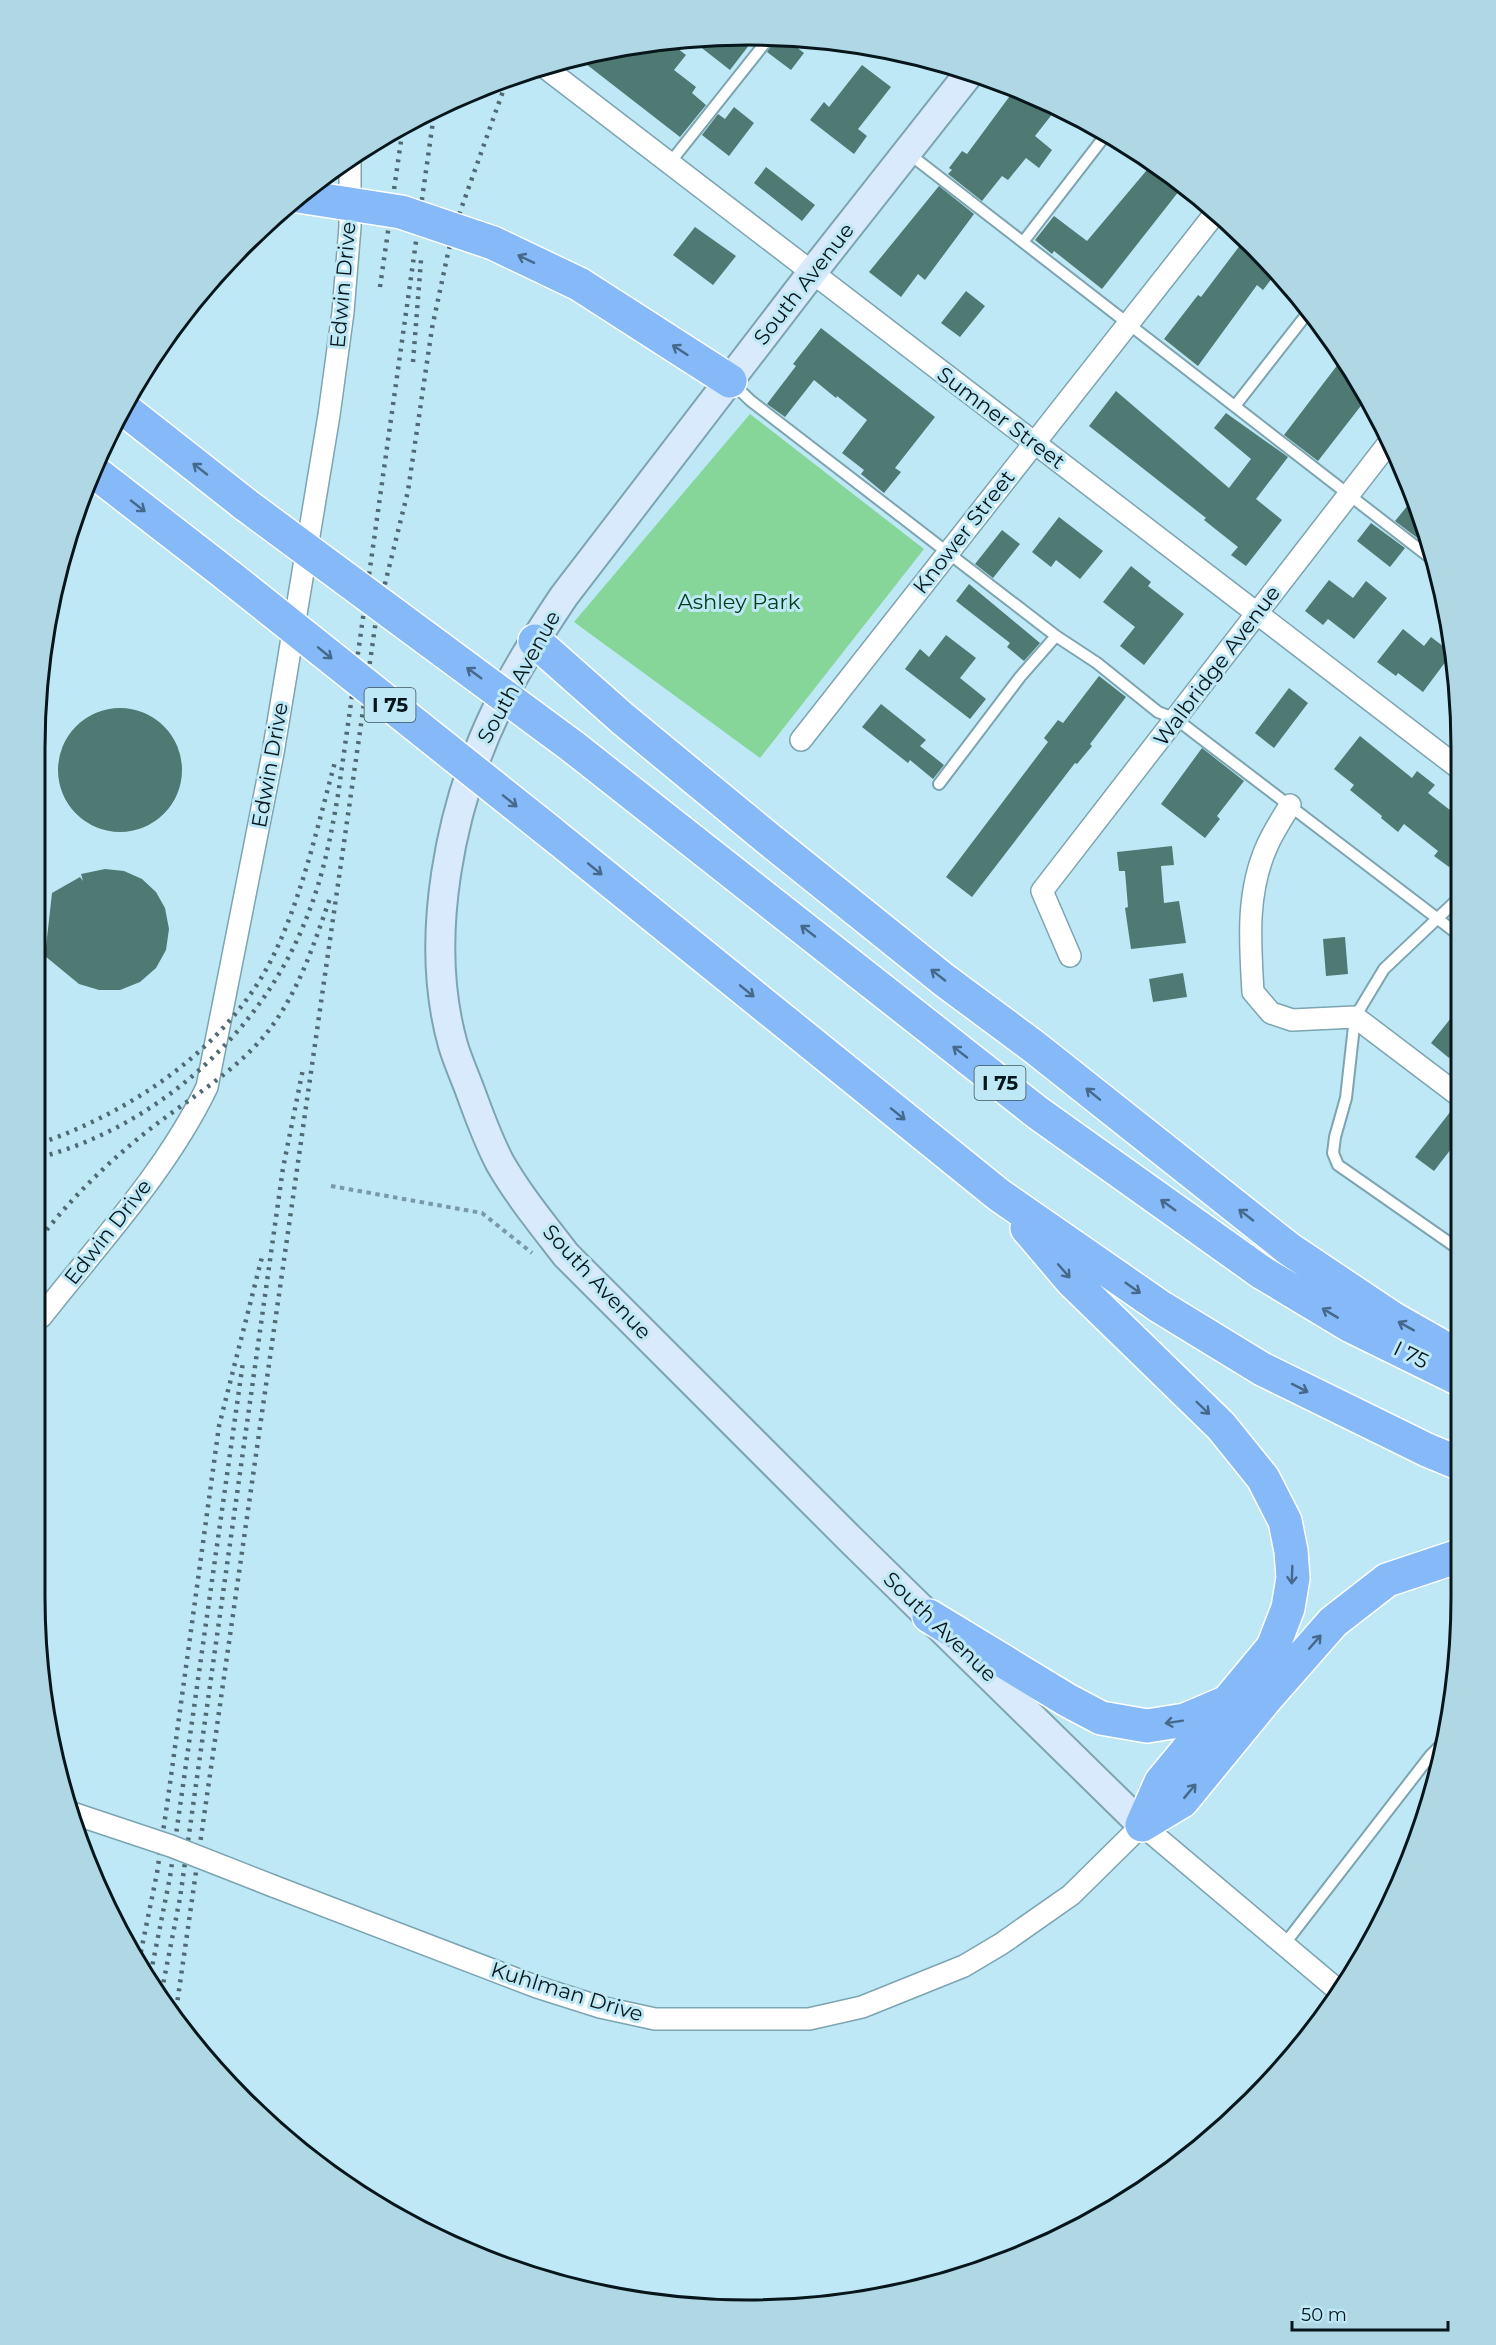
<svg xmlns="http://www.w3.org/2000/svg" width="1496" height="2345" viewBox="0 0 1496 2345" font-family="Montserrat,sans-serif">
<style>
.green{fill:#86d699}
.building{fill:#4f7973}
.lines{fill:none;stroke-linecap:round;stroke-linejoin:round}
.lane-casing{stroke:#7ca4b1;stroke-width:14}
.street-casing{stroke:#7ca4b1;stroke-width:24}
.secondary-casing{stroke:#7ca4b1;stroke-width:32}
.highway-casing{stroke:#fff;stroke-width:36}
.path{stroke:#7999a4;stroke-width:4;stroke-dasharray:4.5 4.5;stroke-linecap:butt}
.lane{stroke:#fff;stroke-width:10}
.street{stroke:#fff;stroke-width:21}
.secondary{stroke:#daeafd;stroke-width:28}
.highway{stroke:#85b9f8;stroke-width:33}
.rail{stroke:#506972;stroke-width:4.5;stroke-dasharray:3 6;stroke-linecap:butt}
.street-bridge-casing{stroke:#7ca4b1;stroke-width:24;stroke-linecap:butt}
.highway-bridge-casing{stroke:#fff;stroke-width:36;stroke-linecap:butt}
.street-bridge{stroke:#fff;stroke-width:21}
.highway-bridge{stroke:#85b9f8;stroke-width:33}
.oneway{stroke:#46688a}
.labels{text-anchor:middle;stroke-width:6;stroke-linejoin:round;paint-order:stroke}
.shield{fill:#bee8f6;stroke:#3e555d;stroke-width:1.5}
.shield-label{font-size:20px;font-weight:bold;fill:#07161b}
.street-label{font-size:21px;fill:#07161b;stroke:#bee8f6}
.park-label{font-size:21px;fill:#00411a;stroke:#bee8f6}
.rim{fill:none;stroke:#07161b;stroke-width:3}
</style>
<rect width="100%" height="100%" fill="#bee8f6"/>
<path class="green" d="M750 414 924 549 760 758 574 622Z"/>
<path class="building" d="M701 36 755 38H759L756 43 753 40 730 70 689 38Z
M776 38 786 39 804 53 791 70 767 52Z
M668 41 686 55 674 70 696 87 692 93 706 105 680 137 577 57Z
M862 65 891 87 858 129 867 136 854 154 810 120 824 102 829 107Z
M1015 89 1057 108 1035 136 1052 150 1039 168 1026 158 1008 180 1002 176 982 201 948 174 952 170 949 168 962 151 967 154Z
M734 107 754 123 729 156 702 135 718 114 725 119Z
M1152 164 1183 186 1102 289 1054 251 1052 254 1035 240 1054 216 1087 241Z
M766 167 815 205 802 221 754 183Z
M939 186 974 214 925 280 918 274 901 297 869 272Z
M695 227 736 256 713 285 673 255Z
M1241 244 1276 273 1263 290 1257 285 1198 366 1164 339 1198 295 1201 297Z
M966 291 985 306 960 337 941 323Z
M821 328 935 417 895 468 901 472 884 493 861 474 864 470 842 453 867 420 837 396 836 398 814 380 785 417 767 404 796 366 793 364Z
M1342 359 1367 398 1318 461 1284 435Z
M1116 391 1229 488 1251 459 1214 428 1226 413 1288 457 1256 499 1282 520 1246 566 1231 555 1238 547 1204 520 1206 518 1089 426Z
M1413 499 1432 549 1395 521Z
M1059 517 1103 551 1080 579 1056 560 1051 567 1032 552Z
M1371 523 1405 548 1390 567 1357 541Z
M1002 530 1020 544 993 578 975 564Z
M1131 566 1151 582 1148 586 1184 614 1144 665 1120 646 1135 627 1103 602Z
M1329 580 1353 598 1366 581 1387 598 1354 639 1328 619 1323 625 1305 611Z
M969 584 1040 643 1024 661 1007 647 1010 643 956 601Z
M1403 629 1424 646 1431 637 1452 653 1423 692 1398 673 1396 676 1377 662Z
M946 635 976 658 960 678 986 699 970 719 905 669 920 649 929 657Z
M1099 676 1126 697 1090 744 1092 746 1077 764 1075 763 972 897 946 877 1048 742 1044 738 1058 720 1063 723Z
M1289 688 1308 703 1274 748 1255 733Z
M881 704 926 740 920 746 944 765 933 779 910 760 908 763 862 727Z
M58 770a62 62 0 1 1 124 0a62 62 0 1 1-124 0Z
M1360 736 1412 778 1417 771 1435 785 1428 793 1459 817V854L1449 867 1434 856 1438 851 1404 824 1398 832 1381 818 1382 816 1350 790 1354 785 1334 769Z
M1202 748 1244 781 1217 816 1220 819 1205 838 1161 804Z
M1172 846 1174 865 1161 866 1164 903 1179 901 1186 943 1131 949 1125 908 1128 907 1125 871H1119L1117 852Z
M105 869 124 871 142 879 156 892 165 908 169 929 166 950 156 968 140 982 120 990H99L79 984 45 956 52 893 80 877 83 881 81 874Z
M1345 937 1348 974 1326 976 1323 939Z
M1183 973 1187 997 1153 1002 1149 979Z
M1459 1008 1458 1045 1449 1058 1431 1043Z
M1454 1107H1458V1140L1434 1171 1415 1157Z"/>
<g class="lines">
<defs>
<path id="lane" d="M908 153 1437 563
M669 164 769 38
M1023 242 1108 132
M731 382 751 401 1056 636 1097 663 1158 712 1176 719 1459 935
M1235 406 1310 310
M939 784 1020 677 1056 636
M1457 1248 1338 1165 1333 1153 1335 1137 1346 1098 1355 1017 1384 969 1459 898
M1283 1946 1430 1756 1441 1745"/>
<path id="street" d="M543 66 1460 769
M801 740 1217 211
M1290 805C1282 819 1273 832 1267 846 1246 893 1250 942 1253 992L1271 1013 1292 1020 1355 1017 1458 1095
M1070 956 1042 891 1391 440
M41 1317C99 1243 166 1172 207 1087L273 753 329 415 343 312 350 227V159
M273 1886 537 1987 600 2007 655 2019H809L862 2007 964 1966 1001 1944 1071 1895 1142 1825 1339 1991"/>
<path id="secondary" d="M971 71 811 274 564 596C540 632 515 670 497 709 450 806 423 939 453 1045 458 1062 466 1079 472 1096 480 1118 489 1142 500 1163 519 1196 543 1225 566 1255L850 1539 1142 1825"/>
<path id="highway" d="M579 284 730 381
M124 409 246 505
M92 470 230 577
M535 641 623 719 771 841 944 980 1033 1046 1289 1249 1392 1318 1457 1355
M572 746 1038 1113 1261 1272 1351 1326 1457 1378
M550 832 999 1195 1159 1306 1262 1369 1427 1450 1456 1462
M1027 1228 1072 1281 1221 1426 1263 1478 1285 1521 1291 1551 1293 1578 1288 1608 1273 1647 1161 1782 1142 1825
M929 1616 1067 1700 1101 1718 1147 1726 1185 1720 1225 1703
M1142 1825 1182 1801 1268 1696 1333 1622 1387 1580 1456 1557"/>
</defs>
<use href="#lane" class="lane-casing"/>
<use href="#street" class="street-casing"/>
<use href="#secondary" class="secondary-casing"/>
<use href="#highway" class="highway-casing"/>
<path class="path" d="M331 1186 482 1213 532 1253"/>
<use href="#lane" class="lane"/>
<use href="#street" class="street"/>
<use href="#secondary" class="secondary"/>
<use href="#highway" class="highway"/>
<path class="rail" d="M380 287 403 127
M413 362 421 260
M41 1143C136 1110 234 1043 277 948 304 889 318 824 335 762
M41 1157C159 1126 265 1029 308 914 323 876 331 836 338 795L435 107
M41 1237C74 1195 111 1159 154 1126 193 1096 239 1069 269 1030 299 991 314 944 330 898
M139 1961 157 1873 168 1798 219 1426 263 1253
M149 1982 170 1877 243 1362
M160 2000 180 1898 283 1168 303 1069
M175 2018 376 620 408 491 432 328 448 253 455 226 507 80"/>
<defs>
<path id="street-bridge" d="M69 1812 171 1846 273 1886"/>
<path id="highway-bridge" d="M298 196 401 212 493 243 579 284
M246 505 572 746
M230 577 550 832"/>
</defs>
<use href="#street-bridge" class="street-bridge-casing"/>
<use href="#highway-bridge" class="highway-bridge-casing"/>
<use href="#street-bridge" class="street-bridge"/>
<use href="#highway-bridge" class="highway-bridge"/>
</g>
<defs><path id="oneway-shaft" d="M-6 0H5M1.5-3L5.5 0L1.5 3" fill="none" stroke-width="1.6" stroke-linecap="round" stroke-linejoin="round" transform="scale(1.5)"/></defs>
<g class="oneway">
<use href="#oneway-shaft" transform="translate(526 259) rotate(-154)"/>
<use href="#oneway-shaft" transform="translate(680 350) rotate(-147)"/>
<use href="#oneway-shaft" transform="translate(200 469) rotate(-142)"/>
<use href="#oneway-shaft" transform="translate(138 506) rotate(38)"/>
<use href="#oneway-shaft" transform="translate(325 653) rotate(39)"/>
<use href="#oneway-shaft" transform="translate(474 673) rotate(-144)"/>
<use href="#oneway-shaft" transform="translate(510 801) rotate(39)"/>
<use href="#oneway-shaft" transform="translate(595 869) rotate(39)"/>
<use href="#oneway-shaft" transform="translate(808 931) rotate(-142)"/>
<use href="#oneway-shaft" transform="translate(938 975) rotate(-142)"/>
<use href="#oneway-shaft" transform="translate(747 991) rotate(39)"/>
<use href="#oneway-shaft" transform="translate(960 1052) rotate(-142)"/>
<use href="#oneway-shaft" transform="translate(1093 1094) rotate(-141)"/>
<use href="#oneway-shaft" transform="translate(898 1114) rotate(39)"/>
<use href="#oneway-shaft" transform="translate(1168 1205) rotate(-144)"/>
<use href="#oneway-shaft" transform="translate(1246 1215) rotate(-142)"/>
<use href="#oneway-shaft" transform="translate(1064 1271) rotate(49)"/>
<use href="#oneway-shaft" transform="translate(1133 1288) rotate(35)"/>
<use href="#oneway-shaft" transform="translate(1330 1313) rotate(-149)"/>
<use href="#oneway-shaft" transform="translate(1406 1326) rotate(-151)"/>
<use href="#oneway-shaft" transform="translate(1300 1388) rotate(27)"/>
<use href="#oneway-shaft" transform="translate(1203 1408) rotate(44)"/>
<use href="#oneway-shaft" transform="translate(1292 1575) rotate(92)"/>
<use href="#oneway-shaft" transform="translate(1315 1642) rotate(-49)"/>
<use href="#oneway-shaft" transform="translate(1174 1722) rotate(171)"/>
<use href="#oneway-shaft" transform="translate(1190 1791) rotate(-50)"/>
</g>
<g class="labels">
<g class="shield">
<rect x="364.5" y="688" width="51" height="34" rx="4.5"/>
<rect x="974.5" y="1066" width="51" height="34" rx="4.5"/>
</g>
<g class="shield-label">
<text x="390" y="712">I 75</text>
<text x="1000" y="1090">I 75</text>
</g>
<g class="street-label">
<text transform="translate(804 284) rotate(-52)" y="7">South Avenue</text>
<text transform="translate(343 285) rotate(-85)" y="7">Edwin Drive</text>
<text transform="translate(1001 418) rotate(37)" y="7">Sumner Street</text>
<text transform="translate(964 532) rotate(-52)" y="7">Knower Street</text>
<text transform="translate(1217 666) rotate(-53)" y="7">Walbridge Avenue</text>
<text transform="translate(519 677) rotate(-61)" y="7">South Avenue</text>
<text transform="translate(270 765) rotate(-80)" y="7">Edwin Drive</text>
<text transform="translate(108 1232) rotate(-52)" y="7">Edwin Drive</text>
<text transform="translate(597 1282) rotate(47)" y="7">South Avenue</text>
<text transform="translate(1411 1355) rotate(26)" y="7">I 75</text>
<text transform="translate(940 1627) rotate(44)" y="7">South Avenue</text>
<text transform="translate(567 1992) rotate(17)" y="7">Kuhlman Drive</text>
</g>
<g class="park-label">
<text x="739" y="609">Ashley Park</text>
</g>
</g>
<path d="M0 0H1496V2345H0ZM748 45H748A703 703 0 0 1 1451 748V1597A703 703 0 0 1 748 2300H748A703 703 0 0 1 45 1597V748A703 703 0 0 1 748 45Z" fill="#afd7e4" fill-rule="evenodd"/>
<path class="rim" d="M748 45H748A703 703 0 0 1 1451 748V1597A703 703 0 0 1 748 2300H748A703 703 0 0 1 45 1597V748A703 703 0 0 1 748 45Z"/>
<path d="M1292 2321v9h156v-9" fill="none" stroke="#07161b" stroke-width="3"/>
<text x="1301" y="2321" font-size="18" fill="#07161b" stroke="#bee8f6" stroke-width="4.5" paint-order="stroke">50 m</text>
</svg>
